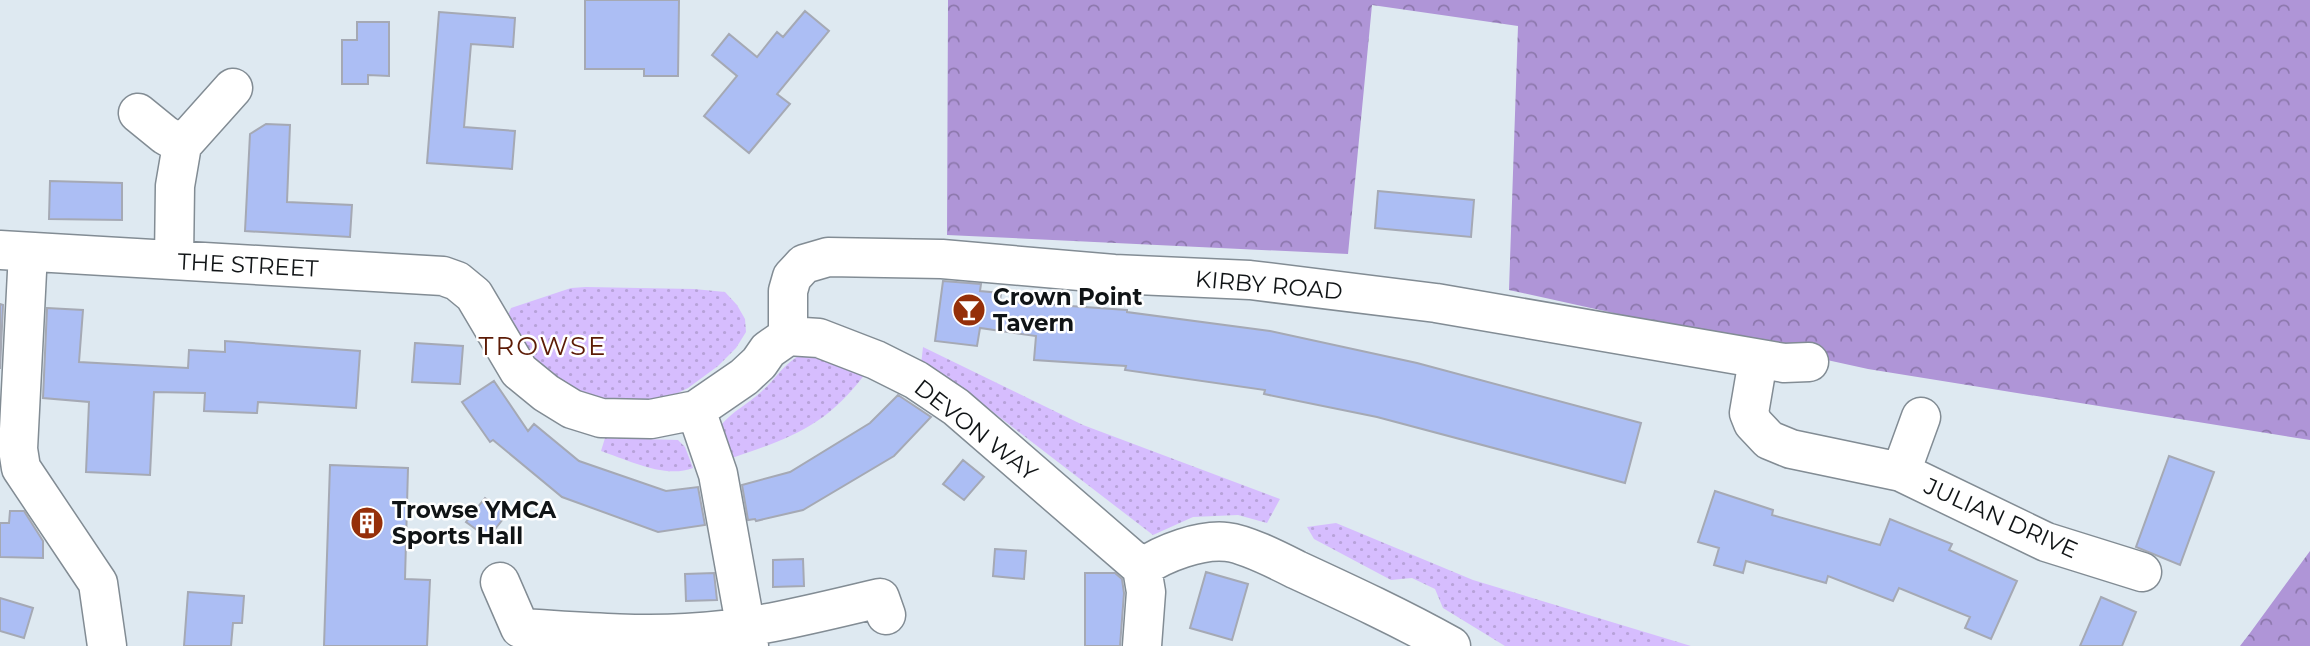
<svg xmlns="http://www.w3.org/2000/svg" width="2310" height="646" viewBox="0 0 2310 646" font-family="Montserrat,sans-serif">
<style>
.grass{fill:url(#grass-dots)}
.forest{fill:url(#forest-crowns)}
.building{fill:#acbef4;stroke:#a5a9b4;stroke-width:2}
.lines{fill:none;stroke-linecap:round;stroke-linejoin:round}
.minor-casing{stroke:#828c94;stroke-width:41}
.minor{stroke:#fff;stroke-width:38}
.labels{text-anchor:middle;stroke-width:5;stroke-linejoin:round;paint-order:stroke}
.street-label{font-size:23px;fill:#101416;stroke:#fff}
.poi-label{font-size:23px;font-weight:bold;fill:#101416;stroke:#fff;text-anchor:start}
.quarter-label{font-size:26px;letter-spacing:2px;fill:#5c1b06;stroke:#fff}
</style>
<defs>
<pattern id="grass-dots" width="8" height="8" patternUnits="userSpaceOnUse" patternTransform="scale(1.75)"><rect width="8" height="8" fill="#d6bdfe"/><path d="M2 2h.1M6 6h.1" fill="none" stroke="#b7a2d9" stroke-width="1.8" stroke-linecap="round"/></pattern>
<pattern id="forest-crowns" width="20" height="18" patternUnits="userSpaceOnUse" patternTransform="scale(1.75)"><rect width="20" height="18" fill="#af95d7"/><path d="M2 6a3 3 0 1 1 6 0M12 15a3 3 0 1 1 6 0" fill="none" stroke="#8d78ad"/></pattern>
</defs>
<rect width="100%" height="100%" fill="#dee9f1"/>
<path class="grass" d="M586 287 694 289 725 292 737 305 745 319 746 332 736 348 718 366 688 388 664 400 628 401 584 398 549 377 524 346 508 315 511 308 571 288Z
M923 347 1083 425 1280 499 1267 523 1238 515 1193 517 1153 535 955 383 921 365Z
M802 354H811L865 374C826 426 791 438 732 458L722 424C733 411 748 404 761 392 776 379 784 363 802 354Z
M605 438 678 440 685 447 693 468C665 479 628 460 601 451Z
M1336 523 1473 580 1691 646H1505L1443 608 1435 589 1412 578 1391 580 1314 539 1307 527Z"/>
<path class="forest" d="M948 0H2310V440L1868 369 1509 290 1518 26 1372 5 1348 254 947 235Z
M2310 551V646H2240L2250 633Z"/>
<path class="building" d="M585 0H679L678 76H644V69H585Z
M805 11 829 31 777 94 790 104 749 153 704 116 737 76 712 55 729 34 757 57 777 32 783 37Z
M439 12 515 18 513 47 471 44 464 127 515 131 512 169 427 163Z
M357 22H389V76L368 75V84H342V40H357Z
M266 124 290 125 287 202 352 205 350 237 245 231 250 134Z
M50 181 122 183V220L49 219Z
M1378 191 1474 200 1471 237 1375 228Z
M943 281 981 284 980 291 1001 293 1000 301 1127 310V312L1270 331 1417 363 1641 423 1625 483 1377 417 1264 394 1265 390 1125 370 1126 366 1034 360 1036 336 980 328 977 346 935 341Z
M0 304 3 305 0 369Z
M47 308 83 310 79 362 188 368 189 350 225 352V341L360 351 356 408 258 402 257 413 204 411 205 393 154 392 150 475 86 472 89 402 43 398Z
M415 343 463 346 460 384 412 382Z
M494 381 528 431 534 424 579 461 666 491 698 487 705 525 658 532 562 497 493 440 490 442 462 402Z
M898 395 931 417 894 456 803 510 756 521 755 519 748 520 742 485 790 472 870 423Z
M2169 456 2214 472 2180 565 2136 547Z
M963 460 984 477 964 500 943 484Z
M330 465 408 468 405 579 430 580 427 646H324Z
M1715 491 1773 510 1772 515 1880 545 1890 519 1952 544 1949 550 2017 581 1991 639 1965 628 1970 617 1899 588 1893 601 1828 576 1826 583 1746 561 1743 573 1714 565 1719 548 1698 542Z
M485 498 507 514 488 538 466 522Z
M10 511H24L43 541V558L0 557V523H9Z
M995 549 1026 551 1024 579 993 576Z
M803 559 804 586 773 587V560Z
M1206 572 1248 584 1232 640 1190 628Z
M714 573 717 600 686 601 685 574Z
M1085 573H1115L1122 579 1124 593 1120 646H1085Z
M188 592 244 596 242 623H233L231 646H184Z
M2101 597 2136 612 2122 646H2080Z
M0 598 33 608 24 638 0 631Z"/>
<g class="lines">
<defs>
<path id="minor" d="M138 113 165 135 182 145
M0 250 443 276 457 281 474 295 519 371 546 393 572 409 601 418 651 419 696 410 744 377 759 363 768 350 788 336 819 338 876 360 916 380 956 407 1142 568 1146 592 1142 646
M28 252 18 449 21 468 98 583 107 646
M174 260 175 186 182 145 233 88
M788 336V291L792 277 804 264 828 257 942 259 1114 274 1250 280 1436 303 1784 363 1809 362
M1758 360 1749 413 1753 423 1769 440 1791 449 1901 472 2046 542 2142 572
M696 410 718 474 749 646
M1901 472 1921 417
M1142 568C1163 553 1201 539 1227 542 1246 544 1279 561 1297 570 1349 594 1401 618 1451 646
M500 582 520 628C575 631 630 636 686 633 752 630 816 613 880 598L886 615"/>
</defs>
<use href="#minor" class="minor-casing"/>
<use href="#minor" class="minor"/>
</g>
<defs>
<symbol id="bar-disc" viewBox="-11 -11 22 22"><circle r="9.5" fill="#952f09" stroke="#fff"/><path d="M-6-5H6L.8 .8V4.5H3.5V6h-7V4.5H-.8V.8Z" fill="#fff"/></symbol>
<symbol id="building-disc" viewBox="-11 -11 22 22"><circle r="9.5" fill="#952f09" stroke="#fff"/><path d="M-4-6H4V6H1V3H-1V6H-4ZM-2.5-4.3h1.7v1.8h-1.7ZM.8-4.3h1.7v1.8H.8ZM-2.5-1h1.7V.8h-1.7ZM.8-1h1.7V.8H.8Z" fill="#fff"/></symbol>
</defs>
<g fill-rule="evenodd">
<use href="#bar-disc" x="950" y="291" width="38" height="38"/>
<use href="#building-disc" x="348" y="504" width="38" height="38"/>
</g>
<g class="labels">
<g class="street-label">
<text transform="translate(248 265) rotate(3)" y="8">THE STREET</text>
<text transform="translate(1269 285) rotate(5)" y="8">KIRBY ROAD</text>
<text transform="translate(976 430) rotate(38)" y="8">DEVON WAY</text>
<text transform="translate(2001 518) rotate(24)" y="8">JULIAN DRIVE</text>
</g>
<g class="poi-label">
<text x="993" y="305">Crown Point<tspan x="993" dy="26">Tavern</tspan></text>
<text x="392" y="518">Trowse YMCA<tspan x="392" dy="26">Sports Hall</tspan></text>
</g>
<g class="quarter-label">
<text x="543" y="355">TROWSE</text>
</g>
</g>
</svg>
